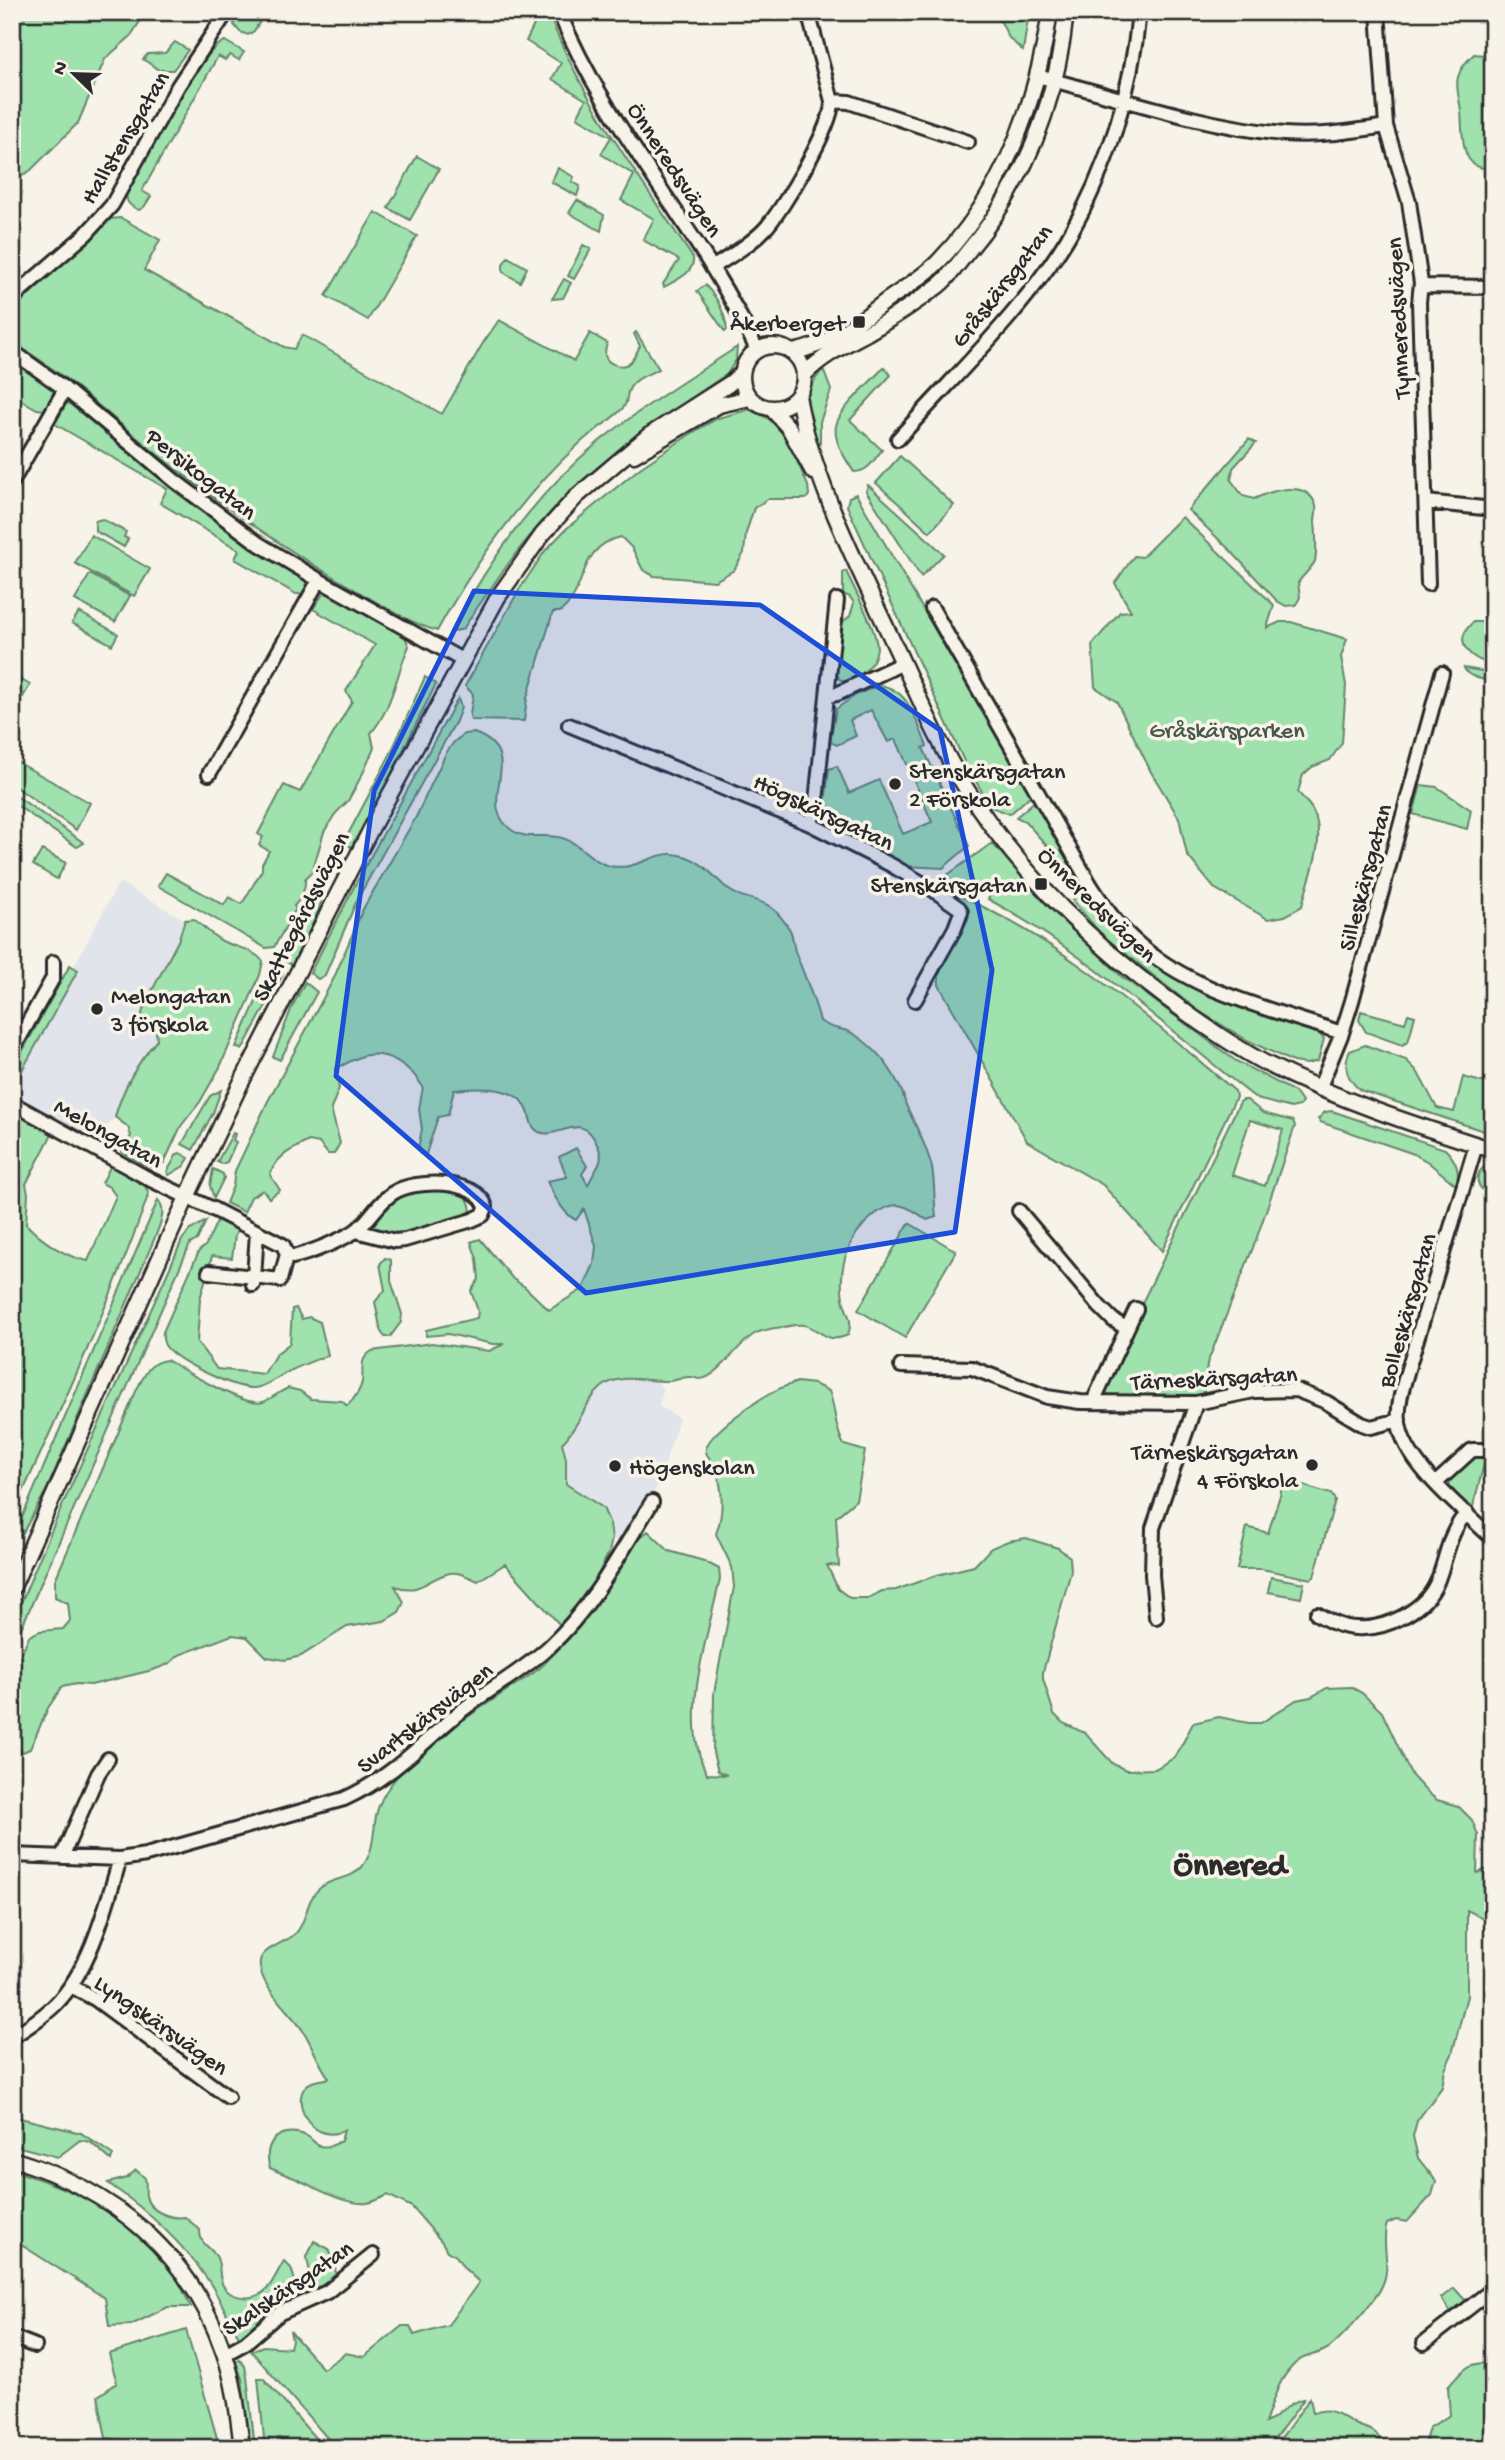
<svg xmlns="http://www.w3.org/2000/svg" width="1505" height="2460" viewBox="0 0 1505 2460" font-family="'Gochi Hand',sans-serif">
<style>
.built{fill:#e1e4eb}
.green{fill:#9fe2ad;stroke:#65866c;stroke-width:2;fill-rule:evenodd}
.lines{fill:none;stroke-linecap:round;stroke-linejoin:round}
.stream{stroke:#6989a1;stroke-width:4.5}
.minor-casing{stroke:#2b2b2b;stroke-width:18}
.tertiary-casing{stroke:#2b2b2b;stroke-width:19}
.minor{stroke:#f7f3e8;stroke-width:12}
.tertiary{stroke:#f7f3e8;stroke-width:14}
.marked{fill:#1d4ed8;fill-opacity:0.2;stroke:#1d4ed8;stroke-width:5;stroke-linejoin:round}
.poi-dot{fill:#2b2b2b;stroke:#f7f3e8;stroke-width:2.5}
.labels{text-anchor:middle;stroke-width:7;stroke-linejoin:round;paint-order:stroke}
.street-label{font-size:24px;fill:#2b2b2b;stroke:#f7f3e8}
.poi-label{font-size:24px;fill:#2b2b2b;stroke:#f7f3e8;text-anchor:end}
.park-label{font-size:24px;fill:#48594c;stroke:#f7f3e8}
.district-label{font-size:32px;font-weight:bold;fill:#2b2b2b;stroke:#f7f3e8}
</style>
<rect width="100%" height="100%" fill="#f7f3e8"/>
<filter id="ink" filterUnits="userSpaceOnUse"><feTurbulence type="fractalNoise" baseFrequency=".0143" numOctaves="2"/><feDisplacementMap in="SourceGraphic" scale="14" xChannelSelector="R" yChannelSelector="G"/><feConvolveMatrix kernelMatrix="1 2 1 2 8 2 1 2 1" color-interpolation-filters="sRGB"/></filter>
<g filter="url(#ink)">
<path class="built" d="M119 882 185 920 178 941 153 985 142 1014 146 1025 156 1031 157 1040 144 1054 132 1075 121 1096 115 1117 97 1139 17 1098 13 1080Z
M628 1379 657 1381 663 1390 659 1406 679 1418 658 1486 622 1542 612 1539 610 1524 603 1508 566 1484 567 1474 562 1443 574 1431 588 1404 602 1387 612 1382Z"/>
<path class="green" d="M12 12H146L130 37 105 59 78 123 31 170 12 182Z
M236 12H253L262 18 254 31 248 35 240 32 234 25Z
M513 12H548C582 101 640 178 693 258 695 273 676 280 664 287L663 284 679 260 643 240 654 219 621 200 634 175 601 154 611 137 577 117 586 100 552 79 561 63 526 41 534 25Z
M988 12H1029L1023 51 1009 38 1001 22Z
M225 41 244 52 239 60 230 55 225 60 218 56 142 191 151 196 144 207 139 210C129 206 126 202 126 192 144 162 198 51 225 41Z
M175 42 188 50 173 70H159L143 59 148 54 165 53Z
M1474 54 1484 55 1490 63C1489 78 1483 100 1493 113V168C1459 173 1463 134 1461 111 1460 100 1455 87 1458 77 1461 67 1466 62 1474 54Z
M1046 88C1028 163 983 237 923 285L920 284 960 242 1036 99Z
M417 156 439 169 410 220 388 208Z
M558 168 574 177 572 182 580 186 577 196 551 182Z
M577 200 604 215 601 231 569 213Z
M375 212 417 236 368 320 326 296Z
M121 218 160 240 144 270 284 347 294 349 302 335 442 414 483 343 499 320 574 361 590 333 607 343C606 346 605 352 605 355 607 365 623 369 630 362 635 358 637 351 640 346L634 334 636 332 659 369C649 374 633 379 629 390 625 398 629 402 622 409 609 422 593 431 580 443 522 496 475 563 437 631 403 620 373 600 342 582 279 545 221 504 163 459 113 420 67 374 12 342V311L109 219Z
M583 245 591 249 574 279 568 276Z
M508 257 527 268 520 282 503 272V264Z
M564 279 571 283 563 298 552 299Z
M705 285C717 297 725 313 727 330L725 332 697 291Z
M737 347 736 360 727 374C670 412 610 452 561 501 523 540 493 584 463 629L451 632C489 560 537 492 601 440 644 406 691 377 737 347Z
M12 362 43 380 54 392 44 410 37 409 12 395Z
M884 367 891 375 850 420 882 450C873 461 868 472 854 472 846 460 833 441 836 426 839 409 872 381 884 367Z
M823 369 831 390 820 422V444L816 441C806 411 800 395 823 369Z
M71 403C146 467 220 529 305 580L307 586 304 594H296L235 559 239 550 160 503 167 489 55 424 66 404Z
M751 409 782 426 808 486 809 495 806 499H768L754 508 746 533 744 553 734 570 715 581 654 576 643 570 632 548 621 537C576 547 589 590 560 612H553L527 698 524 721 471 720C468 711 473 704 473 694L465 686 519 590 545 551 566 529 640 468 692 433 718 418Z
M1249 439 1256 443 1233 468 1231 480 1243 496 1254 499C1270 491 1308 478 1316 506 1317 511 1315 516 1315 522 1316 530 1317 554 1315 561 1312 568 1302 576 1298 583L1300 597 1296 605 1286 606 1277 601 1231 551 1188 510Z
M900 456 954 505 930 532 876 483Z
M868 485 944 554 921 577 866 491Z
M856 494 1031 795 1010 814 991 807 964 761 847 506 849 497Z
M1182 517 1274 605 1267 628 1280 622H1291L1347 639 1341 657 1346 685 1342 743 1330 760 1312 767 1303 775 1298 792C1302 797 1308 803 1312 809 1328 838 1309 876 1302 906L1285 916 1268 919 1214 888 1187 855 1179 818 1151 772 1117 702 1095 687 1092 645 1120 612 1131 611 1115 583 1134 556 1142 557Z
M102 519 126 532 124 537 128 539 124 547 95 531V521Z
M91 535 150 569 134 596 75 563Z
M846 571C854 589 877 630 877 648 876 657 871 666 864 672 857 679 850 683 840 680L835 670 840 624 850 616 854 603 850 597 843 594V573Z
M90 574 130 596 115 622 75 600Z
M325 591 405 637 409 646C396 675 392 709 371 733L374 748 364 771 348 801 335 814 324 832 312 872 305 879C306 890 302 898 294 906L296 909 274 947 266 948 158 886 166 873 224 905 229 897 242 904 262 870V864L269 851 259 845 263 837 258 834 284 785 300 792 352 701 346 691 375 645 313 609Z
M79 612 118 634 112 645 72 623Z
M1473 622H1481L1493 634V664C1470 660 1451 642 1473 622Z
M1464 668 1493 673V682C1483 679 1468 678 1464 668Z
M425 677 436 684 377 803 351 847 344 842 390 755Z
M18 678 30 685 23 697 12 691Z
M879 685C910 689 916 721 927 746L923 748 969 846 943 868 904 866 829 828 824 814 829 769 837 766 849 793 879 780 903 834 932 822 896 739 888 742 871 710 850 720 856 736 837 745 830 742 836 709 856 695Z
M458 698 461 708 456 721 357 900 325 975 318 979 310 973 355 885Z
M474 733C532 754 471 803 513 831 529 841 547 832 565 839 581 844 592 862 610 866 636 871 652 853 672 854 700 856 710 874 729 890 741 899 757 898 769 906 776 910 786 923 790 930 793 936 793 944 795 951 804 975 814 997 820 1021 833 1031 843 1027 854 1034 877 1049 892 1068 902 1092 905 1097 904 1103 907 1107 916 1127 927 1146 932 1168 935 1184 934 1201 936 1217L927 1220C906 1204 895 1199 874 1215 848 1236 838 1266 843 1299 846 1314 854 1318 848 1335 826 1345 823 1330 804 1325 798 1324 790 1326 783 1327 774 1328 761 1330 753 1335 737 1345 718 1378 700 1379 697 1379 694 1377 690 1377 683 1376 676 1381 669 1381 649 1382 619 1372 602 1387 584 1402 580 1426 562 1443L566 1459V1484L603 1508 610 1524 612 1539 609 1552 591 1589 575 1611 560 1625 505 1564 478 1581C470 1578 460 1571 450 1573 427 1578 422 1595 395 1586L404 1602 399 1612 384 1621 347 1627 301 1656 285 1660 267 1657 247 1637 232 1635 179 1655 169 1664 153 1670 91 1685 76 1684 62 1687 48 1708 30 1749 23 1752 12 1748V1675L29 1636 40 1631 63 1629 70 1621 68 1603 55 1597V1580L137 1389C145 1375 149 1361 167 1360 183 1370 247 1408 263 1402 271 1399 279 1392 288 1388L300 1391 311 1399 342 1401 347 1406C354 1399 360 1392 362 1382 364 1368 358 1360 372 1351L432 1343 489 1351 504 1344H493L448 1334 426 1336V1330L477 1318 478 1311 471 1291 479 1279 477 1259 471 1242 480 1239 513 1279 525 1287 549 1310 583 1289 594 1264 596 1246 584 1209 576 1220C563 1214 553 1194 547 1181L567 1177 559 1157 576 1148 587 1166 582 1174 588 1185C597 1163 609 1163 593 1137 579 1114 556 1140 539 1132 529 1127 531 1117 527 1109 515 1084 477 1088 454 1090L448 1115 438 1117 426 1154H420L418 1149 422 1129 419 1109 423 1087C411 1067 390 1052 367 1055 358 1056 344 1065 335 1069L339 1088 331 1109 340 1143 334 1154H328L319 1143 309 1141C292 1149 276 1156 270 1175L280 1190 269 1198 263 1190 251 1197 244 1212 226 1203 233 1186 235 1171 268 1101 334 978 363 909 416 817 446 753 454 742 464 734Z
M12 759 90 803 76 830 12 784Z
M1421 785 1437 787 1471 810 1467 829 1413 814Z
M12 793 84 843 77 847 12 802Z
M1036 800 1081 879 1075 878 1025 821 1016 817Z
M992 843 1044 901 1121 976 1236 1061 1295 1092 1302 1102 1300 1106 1291 1108 1257 1099C1168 1030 1089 954 988 899L992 892 972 882 963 887 949 883 946 880V876Z
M42 850 66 863 57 879 33 865Z
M946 890C1058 936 1143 1014 1235 1091L1236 1097 1162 1251 1103 1185 1027 1141 939 985C936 964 957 938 968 920L969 914 965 908 945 893Z
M1087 890C1098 906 1109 924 1123 938 1178 994 1245 1006 1316 1030L1324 1039 1318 1061 1307 1064 1293 1062 1247 1040 1197 1010 1102 935 1072 900Z
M323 898 310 932 292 965 280 958 307 907Z
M194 919C203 926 212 936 222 941 237 948 251 948 263 961L260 975 220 1067 200 1102 181 1126 164 1163 155 1168 140 1163 122 1152 131 1136 128 1127 115 1117C123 1087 137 1063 157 1040L156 1031 146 1025 142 1014 145 1004 178 941 185 920Z
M70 965 78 970 21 1072 17 1098 12 1093V1070Z
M274 968 283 974 242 1050 236 1047 269 972Z
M305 982 317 992 280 1060 273 1057 292 1007Z
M1361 1011 1405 1023 1408 1014 1415 1016 1408 1042 1402 1045 1366 1032 1359 1020Z
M1365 1045 1406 1060 1417 1071 1437 1108 1454 1112 1463 1077 1493 1085V1134L1360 1090C1347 1079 1342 1067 1350 1051Z
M221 1090 213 1113 193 1150 182 1144 210 1096Z
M1243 1100H1247L1263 1113 1293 1121 1295 1126 1256 1240 1207 1364 1204 1391 1197 1398 1107 1397 1104 1390 1139 1317 1142 1303 1240 1102ZM1250 1120 1283 1130 1265 1186 1232 1175Z
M12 1110 53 1132 26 1184 28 1194 26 1224C42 1241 65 1257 88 1261L116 1196 109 1187 102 1183 111 1165 144 1185 149 1193C111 1301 62 1407 14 1511L12 1509Z
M1332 1111 1445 1149C1456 1160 1460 1170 1457 1186L1428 1162 1414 1154 1320 1122 1318 1119 1325 1112Z
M233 1133 235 1134 233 1140 236 1142 227 1162 222 1164 217 1162Z
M180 1153 189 1158 184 1166 169 1175 167 1172 177 1154Z
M1493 1163V1196C1473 1188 1472 1170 1493 1163Z
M213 1169 223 1174 224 1178 214 1198 210 1186Z
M441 1190C458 1193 469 1191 471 1211 463 1218 407 1235 395 1235 388 1235 379 1232 374 1229 377 1196 415 1190 441 1190Z
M158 1200C167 1211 160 1224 156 1235L48 1487 21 1536 15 1534Z
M218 1219 239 1228 235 1235 232 1258 212 1256 200 1299 197 1342 217 1369 264 1374 276 1354 290 1343 292 1309 296 1308 302 1319 309 1317 320 1322 328 1355C315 1360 301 1365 288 1372 277 1377 267 1387 254 1388 235 1389 184 1364 170 1351 164 1346 162 1340 163 1332L199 1251 206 1245Z
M206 1221 197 1240 190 1244 12 1649V1625C64 1494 126 1369 182 1240L189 1231Z
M909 1223 956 1251 905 1338 858 1310Z
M385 1258 391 1260V1281L402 1314 401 1322 390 1337H385L381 1332 375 1302 385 1290 380 1264Z
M797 1382 814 1384 829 1391C836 1409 834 1427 844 1445L865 1451 856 1500 836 1517 839 1566 827 1565 838 1589 850 1598H868L882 1591 896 1590 937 1575 974 1566 991 1548 1008 1541 1026 1538 1058 1548 1070 1557 1071 1571 1043 1672V1679L1054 1714 1063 1723 1085 1733 1113 1764 1126 1770 1155 1769 1166 1763 1176 1756 1193 1723 1219 1717 1249 1723H1261L1296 1700 1311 1697 1327 1688 1351 1687 1362 1693 1382 1712 1412 1776 1425 1790 1437 1800 1458 1806 1472 1820 1478 1835 1477 1873 1493 1867V1927L1489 1921 1467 1910V1996L1452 2054 1445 2070 1442 2087 1417 2121 1413 2136 1418 2158 1436 2181 1432 2195 1407 2222 1396 2220 1387 2224C1380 2244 1393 2266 1381 2288 1376 2299 1338 2343 1327 2349 1313 2357 1302 2354 1290 2369 1277 2383 1272 2405 1265 2423 1280 2417 1288 2401 1304 2399L1268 2448H336L251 2351 263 2346 290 2348 292 2340 290 2331 323 2369 346 2353 364 2357 402 2326H410L414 2335 448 2325 479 2282 464 2268 456 2256 447 2251 442 2242 412 2207 388 2195C382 2198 374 2202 367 2203 346 2205 320 2190 301 2181 291 2176 280 2173 270 2168 261 2142 281 2125 307 2136 312 2139 315 2144 320 2146 329 2148 334 2145 341 2141L344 2130C311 2148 285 2094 312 2082 317 2080 324 2080 329 2078 318 2063 313 2047 304 2032 292 2013 257 1985 260 1961 262 1948 286 1943 296 1933 308 1920 305 1900 320 1888 332 1877 351 1880 362 1867 374 1852 373 1834 376 1816 378 1805 385 1792 392 1783 419 1747 466 1718 503 1693 516 1684 531 1676 542 1666 581 1629 609 1583 638 1539L648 1531 669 1551 704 1561 719 1569 720 1579C708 1636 678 1719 707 1774L727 1775 718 1771 713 1753 714 1693 734 1587 732 1567 716 1534C724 1513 723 1492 717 1471 716 1464 708 1459 706 1452 702 1436 763 1396 777 1390 783 1386 791 1385 797 1382Z
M1479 1453H1487L1472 1510 1449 1486C1452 1471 1466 1460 1479 1453Z
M1281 1479 1331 1494 1335 1500 1314 1577 1311 1579 1262 1569H1237L1247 1527 1268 1533 1281 1492Z
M1271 1577 1304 1583 1301 1598 1268 1592Z
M12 2116 81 2133 113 2155 111 2160 90 2142 80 2140 58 2157 12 2145Z
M12 2170C78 2191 127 2213 171 2269 179 2280 185 2295 191 2307H168L131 2325 109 2326 105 2298 12 2239Z
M136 2170 145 2178C147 2185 145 2190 146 2196 149 2212 171 2219 185 2217L200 2230C199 2247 215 2247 218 2261 221 2270 218 2279 224 2287 233 2300 256 2301 267 2289 274 2281 278 2270 284 2261L291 2268 297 2287 244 2339 239 2337C228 2318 220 2298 208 2280 181 2241 147 2210 108 2183L127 2178Z
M314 2241 329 2249 335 2265 336 2277 319 2287 312 2286 307 2257Z
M1454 2288 1467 2302 1451 2312 1441 2298Z
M186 2330 219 2445 211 2448H135L133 2441 106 2438 98 2396 117 2383 109 2354Z
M239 2359 245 2366 247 2377 255 2448H251L242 2379 236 2362Z
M1493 2362V2448H1423L1429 2428 1450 2415 1448 2387C1466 2367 1465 2364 1493 2362Z
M258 2378H263L324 2448H265Z
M1310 2398 1313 2413C1332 2406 1338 2415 1355 2424 1371 2432 1376 2426 1383 2448H1274Z"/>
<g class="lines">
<path class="stream" d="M279 2439 281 2448"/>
<defs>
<path id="minor" d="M559 12C609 133 702 231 757 350
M1378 12 1386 126 1409 202 1421 283 1419 302 1428 584
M1037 76C1119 97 1200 126 1284 134 1318 137 1353 131 1386 126
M832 101 849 102 968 142
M712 268C730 256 750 245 765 229 782 211 834 124 832 101L808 12
M1421 286 1493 287
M12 298 86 234 112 205 178 86 227 12
M12 351 65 389 175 481 259 544 319 580 462 660
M898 439C954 376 1024 310 1067 239 1107 172 1132 90 1139 12
M12 482 65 389
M1426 502 1493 509
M932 608 1090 884C1103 904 1115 923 1133 939 1190 992 1271 1009 1342 1033
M828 696 837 694 903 663
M569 725 810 824 891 865 932 889 959 908 961 912 955 928 915 1000
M209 774 319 580
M810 824 815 811 837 600
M12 1051 53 978V962
M1319 1089 1342 1033 1352 1001 1442 673
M12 1103 151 1180 215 1210 283 1245 287 1254 293 1257C310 1253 339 1241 354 1232 369 1222 377 1203 393 1193 414 1179 477 1178 486 1207L483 1215 472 1220 405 1240 395 1241 356 1231
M1476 1145 1408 1369C1403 1386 1397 1405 1399 1423 1404 1464 1464 1510 1493 1539
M1019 1211 1099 1306 1113 1320 1126 1328
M257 1232 254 1277 280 1280 287 1254
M209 1272 254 1277 253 1285
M901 1366 972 1368 1047 1397 1080 1402 1196 1403 1254 1391 1296 1390 1326 1402 1362 1424 1371 1427 1399 1420
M1093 1402 1136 1309
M1436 1483 1472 1450H1493
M1317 1614C1329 1621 1342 1628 1357 1628 1387 1630 1426 1609 1437 1582 1447 1558 1448 1532 1467 1513
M1156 1617 1152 1575 1153 1528 1196 1403
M12 1855 120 1859 146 1855 344 1799C389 1779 418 1747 455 1716 485 1691 521 1673 550 1646 593 1606 621 1552 652 1502
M62 1857 98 1774 108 1759
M71 1986 95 1999 228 2097
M12 2037C28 2027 43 2017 56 2004 91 1968 106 1906 120 1859
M12 2337 35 2346
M1424 2343 1493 2289
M225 2354 245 2343 280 2313 327 2292 373 2255"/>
<path id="tertiary" d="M742 377a31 31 0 1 1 62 0a31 31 0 1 1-62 0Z
M793 352C829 345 858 323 886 301 903 289 923 277 938 262 1003 195 1036 104 1050 12
M805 374C822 356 845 345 867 333 891 319 915 303 938 286 950 277 959 262 969 250 1026 182 1057 100 1066 12
M798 396C811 473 854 559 887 629 912 681 934 736 964 785 1021 877 1103 954 1191 1016 1215 1033 1239 1049 1265 1063 1338 1100 1415 1125 1493 1150
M771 408 789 428 813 472
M634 455 719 405 750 398
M12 1589 187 1197 240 1085 372 827 498 597 542 535 576 497 648 436 729 384 742 373
M12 2159C112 2189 190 2252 224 2353 235 2383 238 2416 242 2448"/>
</defs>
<use href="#minor" class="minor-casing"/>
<use href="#tertiary" class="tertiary-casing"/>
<use href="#minor" class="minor"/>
<use href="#tertiary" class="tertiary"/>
</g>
</g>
<path class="marked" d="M474 591 760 605 940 730 992 970 955 1232 586 1293 336 1076 374 791Z"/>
<g class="poi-dot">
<rect x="852" y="315" width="14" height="14" rx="3.5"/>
<circle cx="895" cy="784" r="7"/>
<rect x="1034" y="877" width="14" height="14" rx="3.5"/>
<circle cx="97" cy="1009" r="7"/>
<circle cx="1312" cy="1465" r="7"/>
<circle cx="615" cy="1466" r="7"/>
</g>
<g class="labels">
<g class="street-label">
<text transform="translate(124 137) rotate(-59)" y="8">Hallstensgatan</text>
<text transform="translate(676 169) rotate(57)" y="8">Önneredsvägen</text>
<text transform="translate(1001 285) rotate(-52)" y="8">Gråskärsgatan</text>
<text transform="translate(1397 318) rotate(-93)" y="8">Tynneredsvägen</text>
<text transform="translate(202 473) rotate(38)" y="8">Persikogatan</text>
<text transform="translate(824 811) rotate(25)" y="8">Högskärsgatan</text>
<text transform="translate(1364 877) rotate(-75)" y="8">Silleskärsgatan</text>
<text transform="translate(1098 904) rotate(44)" y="8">Önneredsvägen</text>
<text transform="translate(300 916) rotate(-63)" y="8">Skattegårdsvägen</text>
<text transform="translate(109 1132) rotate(29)" y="8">Melongatan</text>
<text transform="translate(1406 1310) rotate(-74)" y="8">Bolleskärsgatan</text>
<text transform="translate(1214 1377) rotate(-3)" y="8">Tärneskärsgatan</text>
<text transform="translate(424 1717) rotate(-38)" y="8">Svartskärsvägen</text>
<text transform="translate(162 2024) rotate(35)" y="8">Lyngskärsvägen</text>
<text transform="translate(287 2287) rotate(-34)" y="8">Skalskärsgatan</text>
</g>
<g class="poi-label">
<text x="845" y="330">Åkerberget</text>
<text x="909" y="778" text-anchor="start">Stenskärsgatan<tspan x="909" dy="28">2 Förskola</tspan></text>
<text x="1027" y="892">Stenskärsgatan</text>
<text x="111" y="1003" text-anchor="start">Melongatan<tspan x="111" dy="28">3 förskola</tspan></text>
<text x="1298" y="1459">Tärneskärsgatan<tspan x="1298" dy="28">4 Förskola</tspan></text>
<text x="629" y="1474" text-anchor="start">Högenskolan</text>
</g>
<g class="park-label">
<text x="1227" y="737">Gråskärsparken</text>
</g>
<g class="district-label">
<text x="1230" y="1874">Önnered</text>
</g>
</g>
<rect width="1505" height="2460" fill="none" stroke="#f7f3e8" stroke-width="42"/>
<rect x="21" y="21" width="1463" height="2418" fill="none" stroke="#2b2b2b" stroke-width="2.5" filter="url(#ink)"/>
<g transform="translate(74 74) rotate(293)" stroke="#f7f3e8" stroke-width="5" paint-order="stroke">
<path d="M0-5L12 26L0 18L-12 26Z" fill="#2b2b2b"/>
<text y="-10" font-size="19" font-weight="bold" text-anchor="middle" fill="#2b2b2b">N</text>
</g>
</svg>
